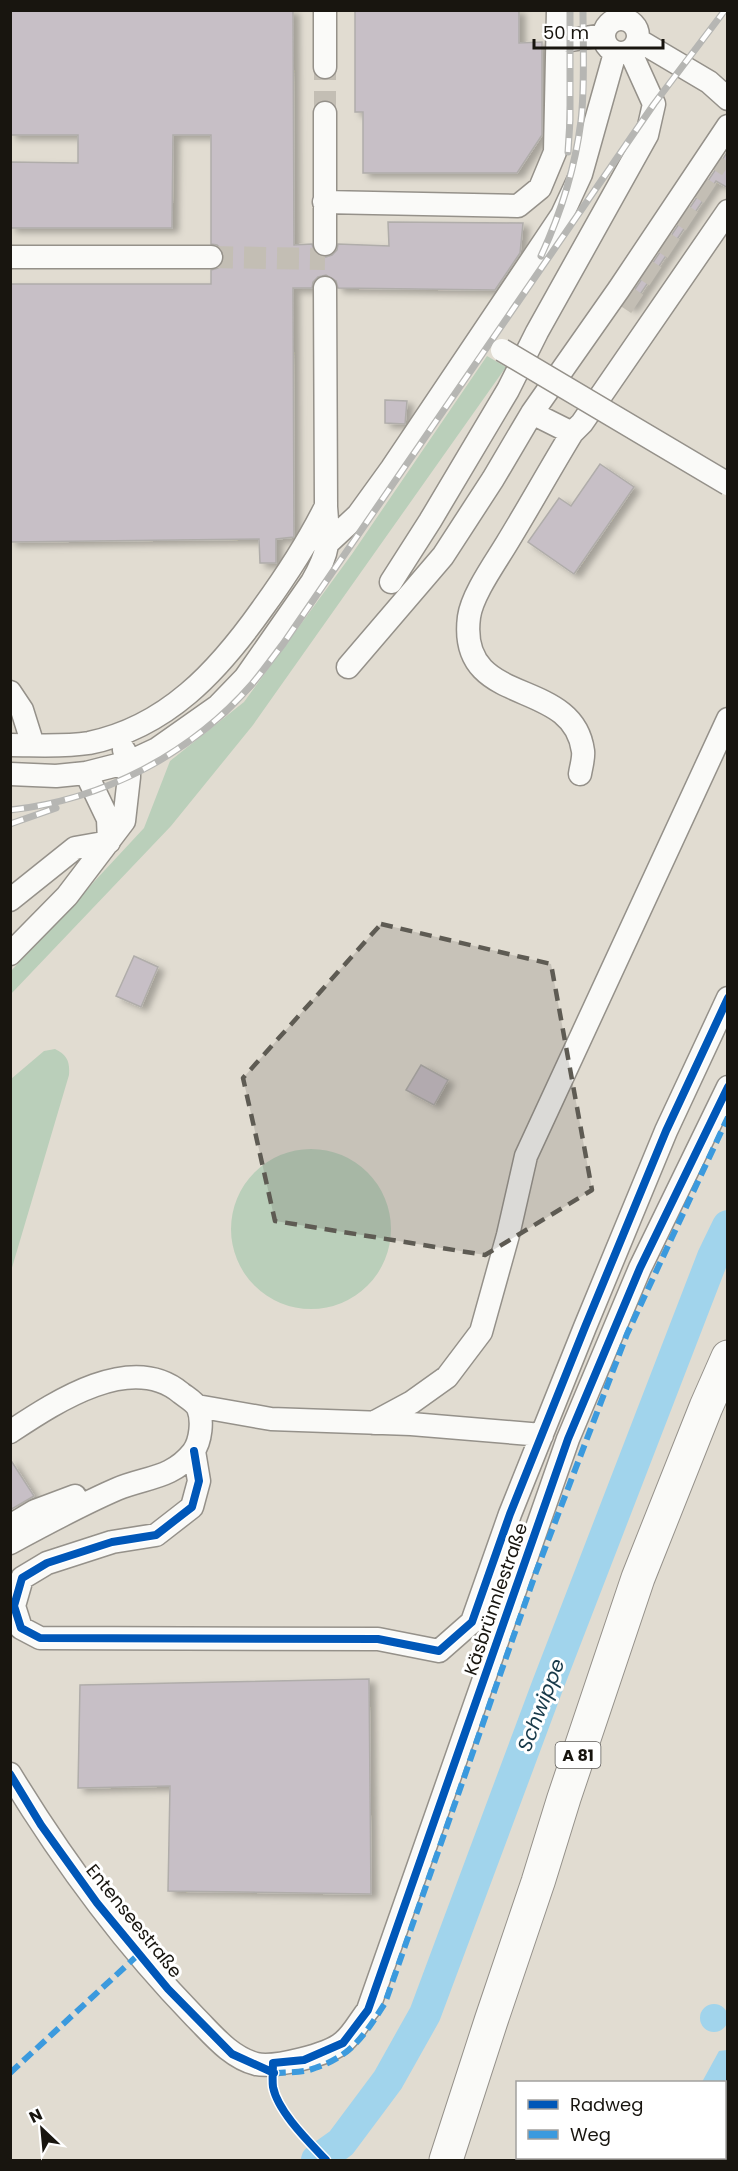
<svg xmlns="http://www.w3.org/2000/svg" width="738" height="2171" viewBox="0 0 738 2171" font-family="Poppins,sans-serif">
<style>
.green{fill:#bacfba}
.water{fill:#a1d4ec}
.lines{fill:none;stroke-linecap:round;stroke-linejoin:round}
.river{stroke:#a1d4ec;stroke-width:32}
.building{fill:#c7bfc6;stroke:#b0adaa;stroke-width:1.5;filter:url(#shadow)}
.minor-tunnel{stroke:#c3beb4;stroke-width:22;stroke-dasharray:22 11;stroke-linecap:butt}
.minor-casing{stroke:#95918a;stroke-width:25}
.highway-casing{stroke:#95918a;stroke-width:35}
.minor{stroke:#fafaf8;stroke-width:22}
.highway{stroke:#fafaf8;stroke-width:33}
.rail-casing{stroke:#b6b6b3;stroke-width:7}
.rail{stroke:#fff;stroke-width:4.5;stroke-dasharray:14;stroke-linecap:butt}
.minor-bridge-casing{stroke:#95918a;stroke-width:25;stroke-linecap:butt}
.minor-bridge{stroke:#fafaf8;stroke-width:22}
.quiet{stroke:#3b9ade;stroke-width:6;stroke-dasharray:12 6;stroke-linecap:butt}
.cycleway-casing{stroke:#fff;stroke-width:11}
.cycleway{stroke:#0057b8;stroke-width:8}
.marked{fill:#5e5b53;fill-opacity:0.2;stroke:#5e5b53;stroke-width:4.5;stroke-dasharray:12 8;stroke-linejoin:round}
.labels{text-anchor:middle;stroke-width:6;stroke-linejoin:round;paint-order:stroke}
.shield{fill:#fff;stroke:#5d5b57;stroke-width:1.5}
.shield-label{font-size:16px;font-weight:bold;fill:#18150f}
.street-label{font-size:18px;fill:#18150f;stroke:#fff}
.water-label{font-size:20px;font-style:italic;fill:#183a4a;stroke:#fff}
</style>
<defs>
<filter id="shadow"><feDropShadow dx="6" dy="4" stdDeviation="3" flood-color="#0004"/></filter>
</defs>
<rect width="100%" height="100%" fill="#e1dcd1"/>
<path class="green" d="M487 356 506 367 253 725 171 826 11 994V971L144 828 170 761 244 702 352 554Z
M55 1049C67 1055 70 1061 69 1075L11 1271V1079L44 1051Z
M231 1229a80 80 0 1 1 160 0a80 80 0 1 1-160 0Z"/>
<path class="water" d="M700 2018a14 14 0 1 1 28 0a14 14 0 1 1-28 0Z
M727 2050V2160H633L636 2158H724V2082H702L719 2051Z"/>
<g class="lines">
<path class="river" d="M317 2160 341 2143 388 2080 425 2014 547 1687 713 1257 728 1226"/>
</g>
<path class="building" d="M10 10H293L294 245 312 244 314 251 319 256 326 257 332 255 337 250 338 244 389 246 388 222 523 223 520 253 495 290 338 288 336 281 326 275 318 277 313 282 312 288H293L294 537 276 539V563H260L259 539 10 542V284H211V270L218 268 224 258 222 250 217 245 211 244V135H173L172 228H10V162L78 163V135H10Z
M355 10H519V43L542 42V135L517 173H363V112H355Z
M726 154 728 155V188L716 181 631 308 625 304Z
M385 400 407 401 405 424 385 423Z
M600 464 634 487 574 574 528 542 559 498 571 506Z
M134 956 158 967 141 1007 116 996Z
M421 1065 448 1080 434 1105 406 1090Z
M10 1459 34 1496 10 1510Z
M369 1679 371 1894 168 1891 170 1786 78 1788 80 1685Z"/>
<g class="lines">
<path class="minor-tunnel" d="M325 113V67
M211 257 325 259
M622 307 721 157"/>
<defs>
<path id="minor" d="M604 36a17 17 0 1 1 34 0a17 17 0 1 1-34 0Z
M638 40 709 82 728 99
M558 42 604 35
M325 67V10
M325 113V244
M324 202 518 206 540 188 555 152 558 10
M10 257H211
M532 413 572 433 582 423 728 211
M572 433C550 469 529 507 507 543 495 563 472 595 469 617 457 710 573 675 583 751 584 758 581 767 580 774
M329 542 358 515 392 468 562 215 581 174 615 53
M391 582 430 521 508 390 537 332 647 135 654 104 630 51
M348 667 443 556 493 479 532 413 619 289 728 126
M10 692 22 710 33 745
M10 745C36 745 64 747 89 743 167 727 218 671 262 609 286 576 307 544 325 508
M10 774 56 776 86 773 129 762 157 749 218 706 245 678 312 582C330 551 329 541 326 507L325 288
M10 900 75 848 109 842 108 819 86 773
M10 954 67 896 124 821 129 777V762L124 750
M197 1406 271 1419 411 1424 542 1435
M373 1423 412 1402 447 1377 481 1332 508 1235 526 1156 728 719
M10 1432C54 1403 131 1351 181 1393 186 1397 195 1402 198 1408 203 1420 201 1441 193 1452 172 1479 145 1477 117 1489 80 1505 45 1524 10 1543
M194 1451 199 1481 192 1507 156 1535 112 1542 47 1563 22 1578 14 1606 21 1628 40 1638 378 1639 439 1651 472 1622 510 1514 585 1327 666 1131 728 998
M10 1526 35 1511 75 1496
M10 1774C63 1861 124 1944 195 2017 213 2035 230 2057 256 2064 274 2068 328 2055 343 2042 353 2034 360 2020 368 2010L568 1439 640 1268 728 1087"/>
<path id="highway" d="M446 2160 491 2021 538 1882 564 1798 638 1578 706 1407 728 1357"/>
</defs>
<use href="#minor" class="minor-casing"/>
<use href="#highway" class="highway-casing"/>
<use href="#minor" class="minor"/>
<use href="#highway" class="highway"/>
<defs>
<path id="rail" d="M568 152 570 120V10
M541 256C561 213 575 168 581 121 585 85 583 47 583 10
M10 810C103 800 191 754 252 684 263 671 273 657 283 644L654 104 725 10
M10 824 56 808"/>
</defs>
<use href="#rail" class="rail-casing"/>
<use href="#rail" class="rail"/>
<defs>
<path id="minor-bridge" d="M502 350 728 484"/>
</defs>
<use href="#minor-bridge" class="minor-bridge-casing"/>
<use href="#minor-bridge" class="minor-bridge"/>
<path class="quiet" d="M10 2073 139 1954
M274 2073C287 2072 303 2073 315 2068 352 2056 366 2033 385 2003L536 1572 627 1334 728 1117"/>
<defs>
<path id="cycleway" d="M194 1451 199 1481 192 1507 156 1535 112 1542 47 1563 22 1578 14 1606 21 1628 40 1638 378 1639 439 1651 472 1622 510 1514 585 1327 666 1131 728 998
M10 1774 41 1825 97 1903 168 1989 232 2054 274 2073
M326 2160C309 2142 278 2112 273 2087 272 2079 273 2070 273 2063L304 2060 343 2043 368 2010 568 1439 640 1268 728 1087"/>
</defs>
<use href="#cycleway" class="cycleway-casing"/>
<use href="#cycleway" class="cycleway"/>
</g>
<path class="marked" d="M381 924 551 964 592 1190 485 1255 275 1221 243 1078Z"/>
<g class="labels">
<rect class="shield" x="555.5" y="1742" width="45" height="26" rx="4.5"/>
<g class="shield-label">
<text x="578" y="1761">A 81</text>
</g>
<g class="street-label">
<text transform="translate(496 1599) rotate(-71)" y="6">Käsbrünnlestraße</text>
<text transform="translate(134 1921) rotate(51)" y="6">Entenseestraße</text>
</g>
<g class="water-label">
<text transform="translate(541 1705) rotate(-69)" y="7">Schwippe</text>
</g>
</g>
<rect width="738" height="2171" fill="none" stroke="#18150f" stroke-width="24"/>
<rect x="516" y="2081" width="210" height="78" fill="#ffffff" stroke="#a3a19f" stroke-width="1.5"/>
<rect x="528" y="2100" width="30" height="9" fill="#0057b8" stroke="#a3a19f" stroke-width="1.5"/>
<text x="570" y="2111" font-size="18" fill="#18150f">Radweg</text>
<rect x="528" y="2130" width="30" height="9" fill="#3b9ade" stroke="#a3a19f" stroke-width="1.5"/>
<text x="570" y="2141" font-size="18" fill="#18150f">Weg</text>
<g transform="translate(42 2129) rotate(334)" stroke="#ffffff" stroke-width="4.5" paint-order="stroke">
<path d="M0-4.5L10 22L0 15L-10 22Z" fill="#18150f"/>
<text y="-9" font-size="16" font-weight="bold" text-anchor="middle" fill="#18150f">N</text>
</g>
<path d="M534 39v9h129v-9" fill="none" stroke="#18150f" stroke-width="3"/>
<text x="543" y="39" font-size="18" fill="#18150f" stroke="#ffffff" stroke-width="4.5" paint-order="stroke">50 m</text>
</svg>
